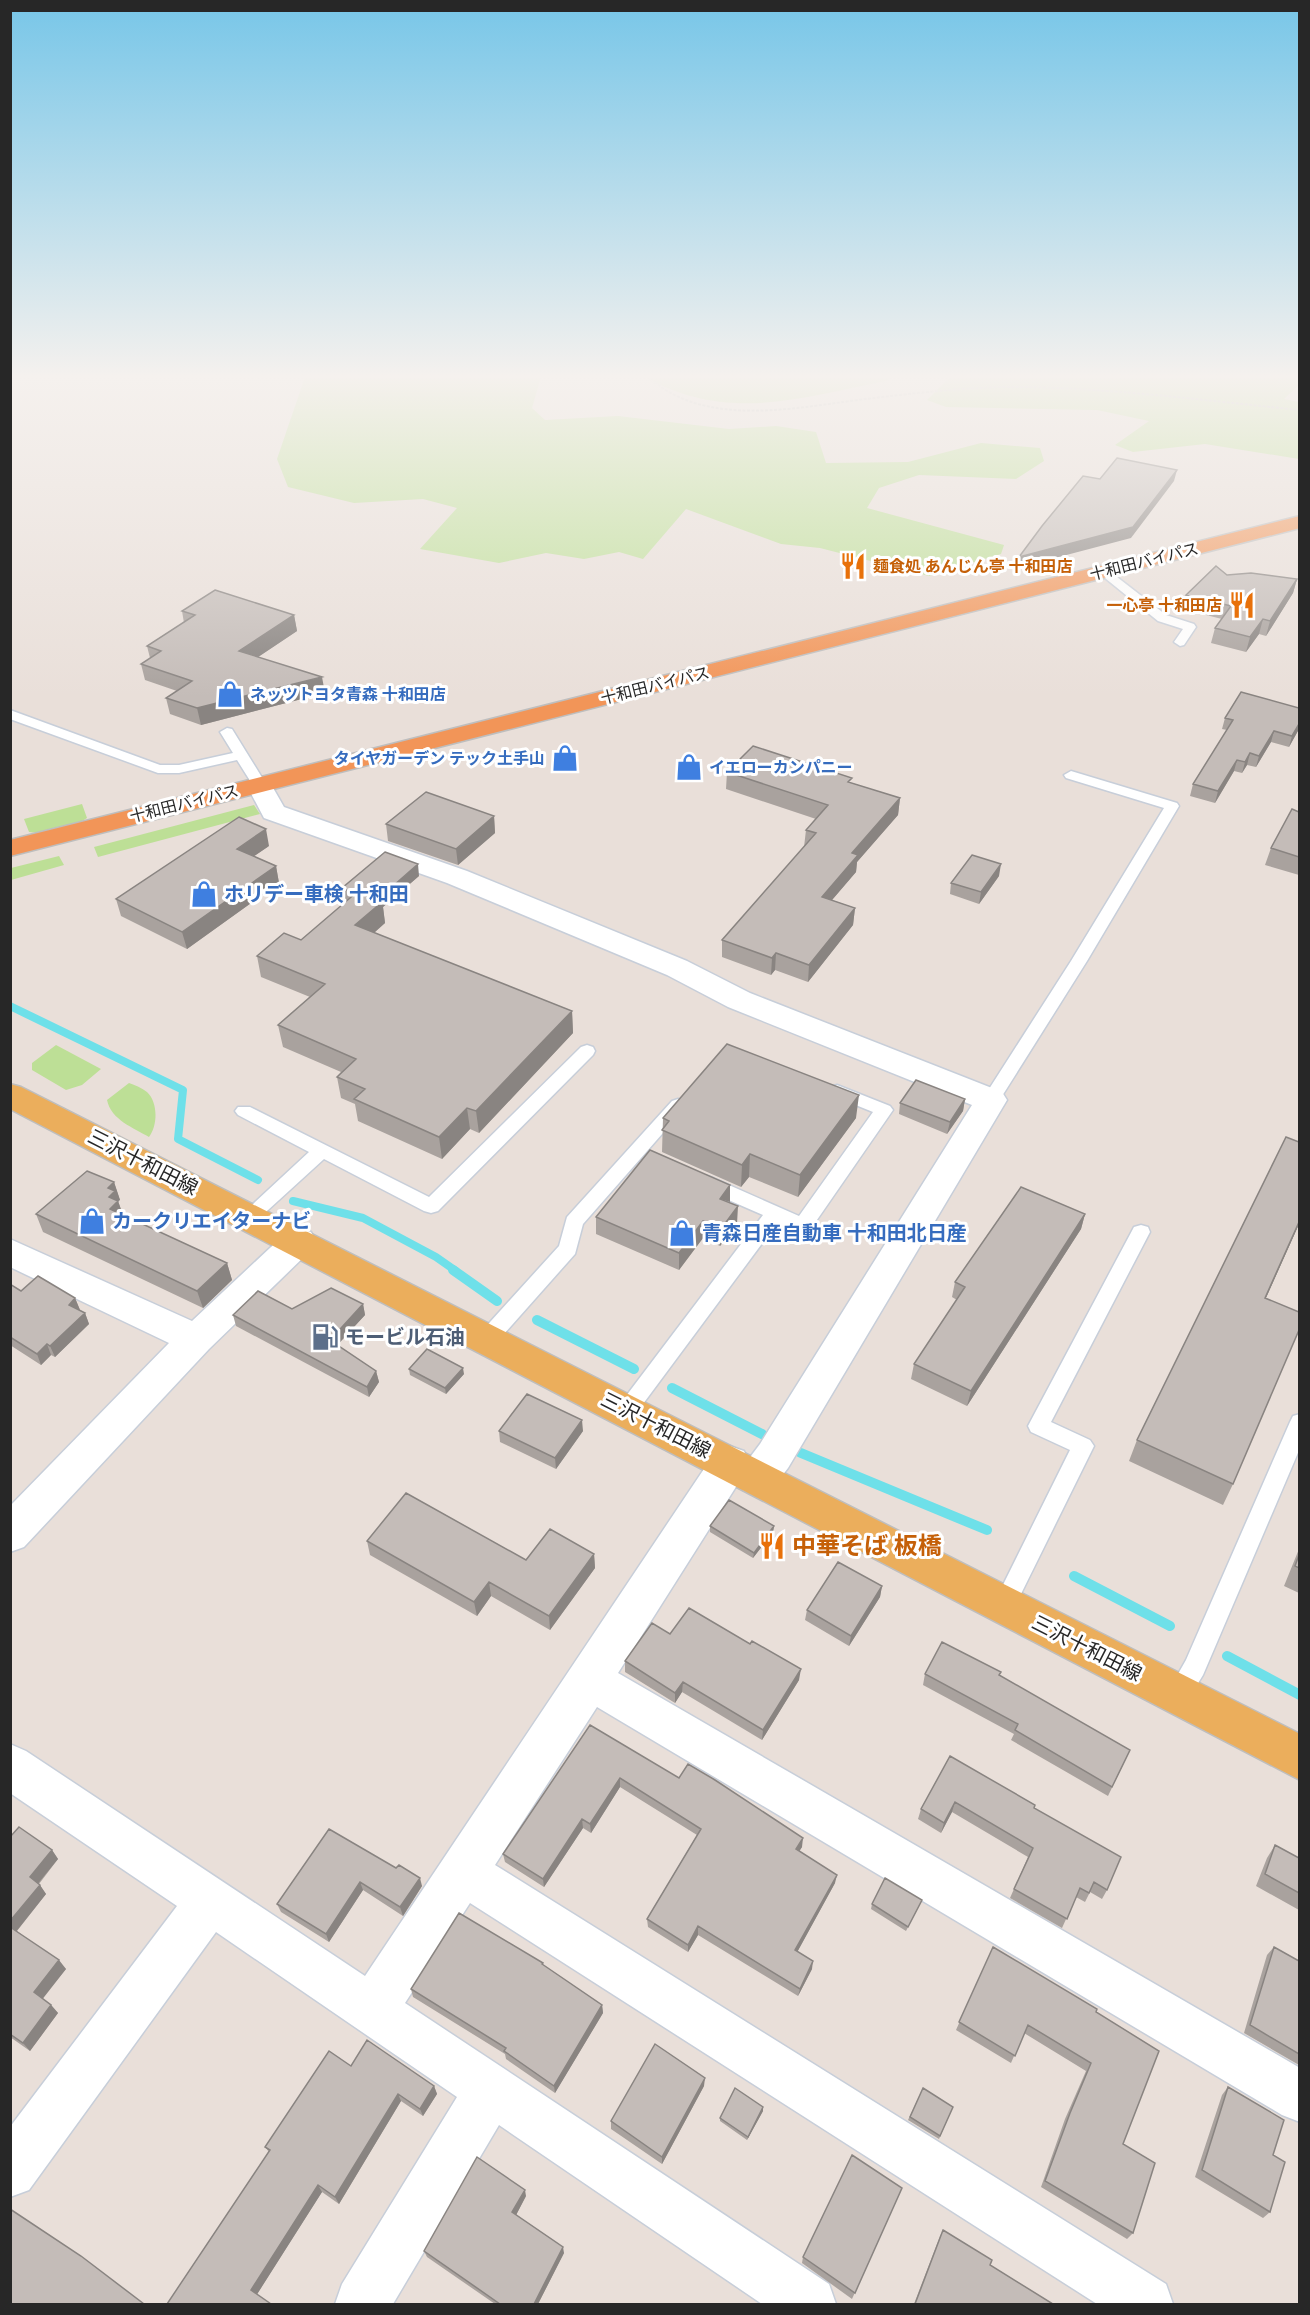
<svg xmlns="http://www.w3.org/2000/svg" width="1310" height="2315" viewBox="0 0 1310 2315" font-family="Ubuntu,'Noto Sans JP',sans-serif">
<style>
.green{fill:#bddf96}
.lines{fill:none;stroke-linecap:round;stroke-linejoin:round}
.stream-far1{stroke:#6ee0e9;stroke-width:8}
.stream{stroke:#6ee0e9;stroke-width:10}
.service-casing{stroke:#c7ced9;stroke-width:3}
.minor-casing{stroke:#c7ced9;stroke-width:3}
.primary-casing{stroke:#bebebe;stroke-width:3}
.trunk-casing{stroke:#bebebe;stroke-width:3}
.path{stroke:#bebebe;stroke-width:2;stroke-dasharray:3 1.5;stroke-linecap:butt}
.service{fill:#fff;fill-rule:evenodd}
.minor{fill:#fff;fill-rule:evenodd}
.primary{fill:#ebae5c;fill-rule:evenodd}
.trunk{fill:#f29558;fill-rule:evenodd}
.wall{fill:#a9a29e}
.shaded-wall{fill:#898481}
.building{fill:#c4bcb8;stroke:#898481;stroke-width:1.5}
.labels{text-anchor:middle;stroke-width:6;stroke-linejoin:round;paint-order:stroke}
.far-street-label{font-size:16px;fill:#272727;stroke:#fff}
.far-food-label{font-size:16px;font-weight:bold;fill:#c56008;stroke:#fff;text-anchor:start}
.far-shop-label{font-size:16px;font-weight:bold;fill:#366cbe;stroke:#fff;text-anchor:start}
.shop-label{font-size:20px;font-weight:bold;fill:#366cbe;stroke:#fff;text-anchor:start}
.street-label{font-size:20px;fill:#272727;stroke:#fff}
.service-label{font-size:20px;font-weight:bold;fill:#4e5e75;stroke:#fff;text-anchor:start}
.near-food-label{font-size:24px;font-weight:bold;fill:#c56008;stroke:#fff;text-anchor:start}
</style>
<rect width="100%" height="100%" fill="#e9dfd9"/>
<path class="green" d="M294 373H542L532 408 545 420 618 416 729 429 776 426 816 432 826 463 908 462 981 443 1040 448 1044 461 1016 479 919 475 879 488 867 508 1004 545 1001 554 929 576 820 548 781 544 686 509 643 559 619 552 584 559 546 553 499 563 420 549 457 508 423 499 354 503 288 487 277 459 305 377Z
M638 373H901L885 381C796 399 723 424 638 373Z
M959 373H1291L1299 382V385L1284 399 1299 402V459L1205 444 1133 452 1115 445 1149 421 1097 410 946 407 927 400 947 380Z
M82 804 87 818C73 828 45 835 29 832L24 819Z
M254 805 260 814 98 857 94 847Z
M59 856 64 865 11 880V868Z
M56 1045 101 1069 82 1085 66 1090 32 1070V1063Z
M129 1083C135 1085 142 1088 147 1092 158 1102 158 1125 149 1137 134 1128 111 1120 107 1100Z"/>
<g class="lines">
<path class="stream-far1" d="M10 1006 183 1090 178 1139 258 1180
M293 1201 363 1218 436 1257 456 1271"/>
<path class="stream" d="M453 1270 497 1301
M537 1320 634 1369
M672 1388 762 1434
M801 1453 987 1530
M1074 1576 1170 1626
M1227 1656 1300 1695"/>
<defs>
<path id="service" d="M1104 567 1166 615 1194 624 1196 627 1184 645 1180 646 1174 642 1183 629 1158 621 1100 574V568Z
M10 710 160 765H179L233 753 220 732 227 728 232 729 266 784 259 788 254 787 237 760 179 773H158L10 719Z
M1071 771 1177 803 1179 806 1087 961 997 1104H985L982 1100 1071 961 1164 808 1066 778 1064 775Z
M587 1045 593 1047 595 1051 593 1055 438 1211 431 1213 424 1211 324 1159 256 1221 249 1223 242 1221 240 1216 309 1152 238 1115 235 1111 238 1107H250L429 1197 581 1047Z
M837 1085 890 1106 893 1110 810 1230 803 1232 778 1222 634 1416 627 1419 620 1416 617 1410 620 1404 763 1215 701 1188 698 1183 701 1178 707 1176 713 1178 799 1216 873 1112 831 1095 828 1091 831 1087Z
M678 1099 684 1101 687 1105 684 1109 583 1224 575 1254 495 1344 488 1346 481 1344 478 1338 481 1332 559 1246 567 1217 672 1101Z
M1141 1225 1148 1227 1150 1232 1051 1422 1090 1440 1094 1446 1012 1612 1004 1615 996 1612 993 1605 1070 1450 1031 1432 1028 1426 1134 1227Z
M1300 1414V1448L1203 1675 1186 1703 1178 1706 1170 1703 1166 1695 1186 1660 1290 1422 1293 1416Z"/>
<path id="minor" d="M259 776 268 779 284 807 467 871 687 961 750 993 1002 1092 1007 1100 788 1468C773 1487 769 1499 743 1490L739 1482 618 1673 1300 2068V2122L1282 2115 597 1707 495 1865 1166 2284 1173 2304H1097L470 1903 405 2003 829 2284 836 2304H762L499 2125 393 2304H335L342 2284 457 2097 216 1932 29 2190 10 2197V2127L177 1906 10 1793V1744L26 1751 365 1976 716 1451 730 1446 744 1451 748 1460 760 1444 972 1105 728 1007 667 975 447 883 264 818 246 784 250 779Z
M299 1228 311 1232 316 1241 311 1250 209 1349 24 1547 10 1552V1506L169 1343 10 1267V1239L192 1321 287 1232Z"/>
<path id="primary" d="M10 1084 21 1087 1300 1734V1780L10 1109Z"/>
<path id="trunk" d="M1300 516V528L10 856V840Z"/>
</defs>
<use href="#service" class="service-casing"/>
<use href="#minor" class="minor-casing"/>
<use href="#primary" class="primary-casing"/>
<use href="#trunk" class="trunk-casing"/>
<path class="path" d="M644 373C703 432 801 406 874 398 925 392 977 386 1028 387 1119 389 1210 401 1300 410"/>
<use href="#service" class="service"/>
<use href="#minor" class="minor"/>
<use href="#primary" class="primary"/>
<use href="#trunk" class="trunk"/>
</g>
<path class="wall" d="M1227 575 1297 579 1293 593 1266 636 1259 634 1246 652 1211 643 1215 628 1222 619 1182 609 1186 595Z
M182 611 294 615 297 631 258 657 325 693 201 725 170 714 166 698 177 691 145 680 141 664 150 658 147 646 184 623Z
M1225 718 1299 729 1289 747 1271 742 1256 767 1247 765 1242 773 1234 771 1215 803 1190 796 1193 784 1227 730 1222 729Z
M727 772 852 783 900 798 898 815 857 862 856 872 832 900 855 908 853 925 808 982 775 970 771 975 722 957V940L804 847 806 830 816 819 726 789Z
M1299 812V875L1265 865 1271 848Z
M494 816 495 833 458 865 388 841 386 824Z
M269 846 254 856 276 866 279 883 187 949 121 916 116 899Z
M419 876 383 907 385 923 374 933 572 1011 573 1033 479 1133 470 1129 442 1159 358 1121 355 1104 341 1098 337 1077 341 1072 283 1047 278 1025 310 997 261 977 257 956 301 940 347 901 344 900 342 888Z
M999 876 979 904 950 894 951 883Z
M965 1099 963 1111 947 1134 899 1114 900 1103Z
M663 1118H856L798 1197 749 1177 741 1187 662 1152Z
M114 1182 120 1200 118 1201 123 1215 227 1263 232 1280 203 1308 43 1232 36 1214Z
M729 1203 737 1224 720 1246 703 1238 679 1270 596 1234V1217Z
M1085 1214 1081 1229 967 1406 911 1379 914 1364 957 1300 952 1297 955 1282Z
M1299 1224 1266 1298 1233 1484 1223 1505 1129 1461 1137 1440Z
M10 1284 21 1291 75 1298 80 1310 85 1313 89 1324 55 1357 51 1355 41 1365 10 1345Z
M363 1304 365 1315 337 1345 376 1371 379 1382 369 1397 236 1326 233 1315 292 1309Z
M409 1369 464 1374 446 1394 410 1375Z
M499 1431H583L556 1469 500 1442Z
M710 1526H774L773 1532 753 1558 710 1532Z
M367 1541 526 1560 594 1554 595 1568 550 1630 491 1596 477 1616 370 1555Z
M1299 1549V1593L1284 1586Z
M882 1586 880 1597 849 1646 805 1620 807 1610Z
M670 1634 750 1644 799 1680 762 1740 682 1692 675 1703 625 1672V1661Z
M1001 1672 999 1676 1130 1750 1108 1796 1011 1740 1014 1734 923 1685 925 1674Z
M590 1725 679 1778 802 1847 799 1851 835 1883 797 1952 812 1969 798 1996 698 1935 688 1952 648 1927 647 1919 697 1835 620 1787 591 1833 583 1828 544 1887 505 1862 503 1854Z
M950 1756 1034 1808 1107 1890 1102 1899 1090 1892 1085 1902 1076 1897 1062 1928 1010 1898 1028 1857 952 1812 941 1833 918 1819 921 1809Z
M329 1829 422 1886 403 1916 363 1890 329 1942 281 1912 277 1904Z
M10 1837 52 1850 58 1859 39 1884 46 1894 17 1931 66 1969 42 1998 51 2005 58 2013 30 2051 10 2037Z
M1275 1845 1299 1858V1910L1256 1886 1267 1858Z
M922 1900 906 1931 871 1909 872 1904Z
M993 1947 1096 2012 1123 2144 1133 2233 1127 2239 1041 2187 1065 2119 1086 2071 1024 2033 1011 2063 956 2030Z
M1274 1947 1299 1961V2065L1244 2033 1267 1955Z
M543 1963V1965L602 2005 603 2013 555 2093 506 2059 505 2054 413 1997 411 1989Z
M351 2066 434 2086 437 2094 423 2116 401 2101 339 2204 322 2192 257 2294 167 2304 269 2152 265 2147Z
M704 2086 662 2164 611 2129V2121Z
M1228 2087 1273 2155 1270 2212 1263 2218 1195 2177 1222 2095Z
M923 2088 953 2107 939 2139 908 2120Z
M763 2107V2111L747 2140 720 2121V2118Z
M902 2188 852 2299 802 2263 803 2257Z
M526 2196 516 2215 564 2253 538 2304H495L427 2257 424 2251Z
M943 2230 990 2265 1053 2304H914L940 2236Z"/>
<path class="shaded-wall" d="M1177 470 1174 481 1131 538 1017 568 1019 557Z
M1297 579 1293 593 1266 636 1270 621Z
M294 615 297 631 243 667 239 651Z
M1263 619 1259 634 1246 652 1250 637Z
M322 677 325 693 201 725 197 708Z
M1299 724V729L1289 747 1292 736Z
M1274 731 1271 742 1256 767 1259 756Z
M1250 753 1247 765 1242 773 1245 762Z
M1237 760 1234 771 1215 803 1218 791Z
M900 798 898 815 857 862 856 872 820 914 822 897 852 853Z
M494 816 495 833 458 865 456 849Z
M266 829 269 846 241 865 237 849Z
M418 864 419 876 383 907 385 923 359 946 355 925 376 901Z
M1001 864 999 876 979 904 981 892Z
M276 866 279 883 187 949 182 932Z
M855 908 853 925 808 982 809 965Z
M776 953 775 970 771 975 772 958Z
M572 1011 573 1033 479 1133 476 1111Z
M859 1095 856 1118 798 1197 800 1175Z
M965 1099 963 1111 947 1134 950 1122Z
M467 1108 470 1129 442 1159 439 1137Z
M750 1154 749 1177 741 1187 742 1165Z
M114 1182 120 1200 118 1201 124 1218 110 1209 108 1188Z
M730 1185V1202L720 1199Z
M738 1206 737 1224 720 1246 721 1229Z
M1085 1214 1081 1229 967 1406 971 1391Z
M703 1221V1238L679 1270V1253Z
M1299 1222V1224L1256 1320 1265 1298Z
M227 1263 232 1280 203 1308 197 1291Z
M75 1298 80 1310 69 1305Z
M363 1304 365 1315 332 1351 330 1340Z
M85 1313 89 1324 55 1357 50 1346Z
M47 1344 51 1355 41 1365 37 1354Z
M463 1368 464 1374 446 1394 445 1388Z
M376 1371 379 1382 369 1397 367 1387Z
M582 1420 583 1431 556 1469 555 1458Z
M774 1526 773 1532 753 1558 754 1553Z
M594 1554 595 1568 550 1630 549 1616Z
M489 1582 491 1596 477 1616 474 1602Z
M882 1586 880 1597 849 1646 851 1636Z
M801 1669 799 1680 762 1740 763 1730Z
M683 1682 682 1692 675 1703V1693Z
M620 1778V1787L591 1833 590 1824Z
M955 1802 952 1812 941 1833 944 1823Z
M582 1819 583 1828 544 1887 543 1879Z
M803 1838 802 1847 795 1858 796 1849Z
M52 1850 58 1859 36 1886 30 1877Z
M837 1875 835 1883 794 1958 795 1950Z
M420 1878 422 1886 403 1916 400 1907Z
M360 1882 363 1890 329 1942 326 1934Z
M40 1885 46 1894 15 1933 10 1928V1921Z
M698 1926V1935L688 1952V1945Z
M59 1960 66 1969 41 2001 34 1992Z
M813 1961 812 1969 798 1996 800 1989Z
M51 2005 58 2013 30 2051 23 2043Z
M602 2005 603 2013 555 2093 554 2086Z
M705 2078 704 2086 662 2164V2157Z
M434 2086 437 2094 423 2116 420 2109Z
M398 2094 401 2101 339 2204 335 2197Z
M763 2107V2111L747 2140 748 2137Z
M318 2185 322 2192 256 2296 251 2290Z
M525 2190 526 2196 514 2219 512 2212Z
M563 2247 564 2253 538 2304H534Z"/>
<path class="building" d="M1117 458 1177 470 1133 527 1019 557 1042 526 1083 476 1100 479Z
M1216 566 1227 575 1251 573 1297 579 1270 621 1263 619 1250 637 1215 628 1231 606 1186 595Z
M215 590 294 615 239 651 322 677 197 708 166 698 192 681 141 664 161 651 147 646 195 615 182 611Z
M1241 692 1299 708V724L1292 736 1274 731 1259 756 1250 753 1245 762 1237 760 1218 791 1193 784 1233 720 1225 718Z
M753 746 852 778 848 782 900 798 852 853 858 855 822 897 855 908 809 965 776 953 772 958 722 940 816 833 806 830 828 805 727 772Z
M426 792 494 816 456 849 386 824Z
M1292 809 1299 812V857L1271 848Z
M239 817 266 829 237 849 276 866 182 932 116 899Z
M385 852 418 864 377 900 357 892 355 893 342 888Z
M972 855 1001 864 981 892 951 883Z
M357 892 382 902 355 925 572 1011 476 1111 467 1108 439 1137 354 1099 365 1089 337 1077 356 1059 278 1025 325 984 257 956 284 933 301 940Z
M727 1044 859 1095 800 1175 750 1154 742 1165 662 1130 669 1121 663 1118Z
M916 1080 965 1099 950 1122 900 1103Z
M1286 1137 1299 1142V1222L1265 1298 1299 1312V1330L1233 1484 1137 1440Z
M650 1150 730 1185 720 1199 738 1206 721 1229 703 1221 679 1253 596 1217Z
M87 1171 114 1182 108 1188 115 1191 109 1197 118 1201 110 1209 227 1263 197 1291 36 1214Z
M1021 1187 1085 1214 971 1391 914 1364 965 1287 955 1282Z
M38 1276 75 1298 69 1305 85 1313 50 1346 47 1344 37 1354 10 1337V1284L21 1291Z
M331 1288 363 1304 330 1340 376 1371 367 1387 233 1315 258 1291 292 1309Z
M427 1349 463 1368 445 1388 409 1369Z
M527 1394 582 1420 555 1458 499 1431Z
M406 1493 526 1560 550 1529 594 1554 549 1616 489 1582 474 1602 367 1541Z
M729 1500 774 1526 754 1553 710 1526Z
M1299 1555V1568L1295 1566Z
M838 1562 882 1586 851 1636 807 1610Z
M689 1608 750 1644 752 1641 801 1669 763 1730 683 1682 675 1693 625 1661 652 1623 670 1634Z
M942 1642 1001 1672 999 1675 1130 1750 1112 1787 1015 1730 1018 1724 925 1674Z
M590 1725 679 1778 688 1764 715 1780 803 1838 796 1849 837 1875 795 1950 813 1961 800 1989 698 1926 688 1945 647 1919 701 1829 620 1778 590 1824 582 1819 543 1879 503 1854Z
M950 1756 1035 1805 1034 1808 1121 1857 1107 1890 1094 1882 1089 1893 1080 1888 1067 1919 1014 1889 1033 1848 955 1802 944 1823 921 1809Z
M19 1827 52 1850 30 1877 40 1885 10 1921V1837Z
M329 1829 396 1868 399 1865 420 1878 400 1907 360 1882 326 1934 277 1904Z
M1275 1845 1299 1858V1893L1265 1874Z
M885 1878 922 1900 908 1927 872 1904Z
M459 1913 543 1963 542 1964 602 2005 554 2086 504 2051 506 2048 411 1989Z
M10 1927 59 1960 34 1992 51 2005 23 2043 10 2034Z
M993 1947 1097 2009 1096 2012 1159 2051 1123 2144 1155 2163 1133 2233 1045 2181 1070 2113 1091 2063 1028 2025 1015 2056 959 2022Z
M1274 1947 1299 1961V2054L1250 2025Z
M367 2040 434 2086 420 2109 398 2094 335 2197 318 2185 251 2290 271 2304H167L270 2150 265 2147 329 2051 351 2066Z
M655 2044 705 2078 662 2157 611 2121Z
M1228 2087 1284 2120 1273 2155 1285 2162 1270 2212 1202 2170Z
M735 2088 763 2107 748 2137 720 2118Z
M923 2088 953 2107 940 2136 910 2117Z
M852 2155 902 2188 855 2293 803 2257Z
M477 2157 525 2190 512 2212 563 2247 534 2304H500L424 2251Z
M10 2209 81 2256 144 2304H10Z
M943 2230 992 2260 990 2265 1053 2304H915Z"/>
<linearGradient id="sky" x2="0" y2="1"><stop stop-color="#77c6e8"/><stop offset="0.54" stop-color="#f5f1ee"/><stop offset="1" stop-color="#f5f1ee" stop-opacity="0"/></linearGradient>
<rect width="1310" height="697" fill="url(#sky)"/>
<defs>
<symbol id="restaurant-bare" viewBox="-9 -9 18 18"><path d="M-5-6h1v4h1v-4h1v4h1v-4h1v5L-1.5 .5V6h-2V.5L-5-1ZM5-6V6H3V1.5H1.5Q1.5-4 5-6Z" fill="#e8710a" stroke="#fff" stroke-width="2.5" paint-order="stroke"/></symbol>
<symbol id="shop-bare" viewBox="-9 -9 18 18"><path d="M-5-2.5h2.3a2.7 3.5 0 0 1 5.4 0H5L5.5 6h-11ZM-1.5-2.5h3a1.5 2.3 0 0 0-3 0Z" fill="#3f7fe0" stroke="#fff" stroke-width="2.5" paint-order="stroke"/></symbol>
<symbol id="fuel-bare" viewBox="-9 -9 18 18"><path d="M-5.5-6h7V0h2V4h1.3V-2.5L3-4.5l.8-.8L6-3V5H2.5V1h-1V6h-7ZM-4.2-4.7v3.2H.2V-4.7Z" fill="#5c6f8a" stroke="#fff" stroke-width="2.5" paint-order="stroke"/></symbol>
</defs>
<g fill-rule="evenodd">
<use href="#restaurant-bare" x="834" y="547" width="38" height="38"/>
<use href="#restaurant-bare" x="1223" y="586" width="38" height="38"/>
<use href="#shop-bare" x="211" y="675" width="38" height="38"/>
<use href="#shop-bare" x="546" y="739" width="38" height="38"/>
<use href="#shop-bare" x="670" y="748" width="38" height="38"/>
<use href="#shop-bare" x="185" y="875" width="38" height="38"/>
<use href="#shop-bare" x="73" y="1202" width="38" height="38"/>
<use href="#shop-bare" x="663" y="1214" width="38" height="38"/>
<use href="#fuel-bare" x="306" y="1318" width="38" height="38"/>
<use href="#restaurant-bare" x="753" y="1527" width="38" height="38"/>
</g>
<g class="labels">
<g class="far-street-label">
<text transform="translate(1144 561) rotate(-14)" y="6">十和田バイパス</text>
<text transform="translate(655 685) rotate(-14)" y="6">十和田バイパス</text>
<text transform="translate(184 803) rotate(-14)" y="6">十和田バイパス</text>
</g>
<g class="far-food-label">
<text x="873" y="572">麺食処 あんじん亭 十和田店</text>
<text x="1222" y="611" text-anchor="end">一心亭 十和田店</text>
</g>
<g class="far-shop-label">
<text x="250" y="700">ネッツトヨタ青森 十和田店</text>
<text x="545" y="764" text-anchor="end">タイヤガーデン テック土手山</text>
<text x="709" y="773">イエローカンパニー</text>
</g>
<g class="shop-label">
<text x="224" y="901">ホリデー車検 十和田</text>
<text x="112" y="1228">カークリエイターナビ</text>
<text x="702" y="1240">青森日産自動車 十和田北日産</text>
</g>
<g class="street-label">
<text transform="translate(143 1162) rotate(27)" y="7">三沢十和田線</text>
<text transform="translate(656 1425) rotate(27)" y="7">三沢十和田線</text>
<text transform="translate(1087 1648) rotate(27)" y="7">三沢十和田線</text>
</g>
<g class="service-label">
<text x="345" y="1344">モービル石油</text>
</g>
<g class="near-food-label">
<text x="792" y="1554">中華そば 板橋</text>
</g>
</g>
<rect width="1310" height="2315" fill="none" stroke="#272727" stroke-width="24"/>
</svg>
